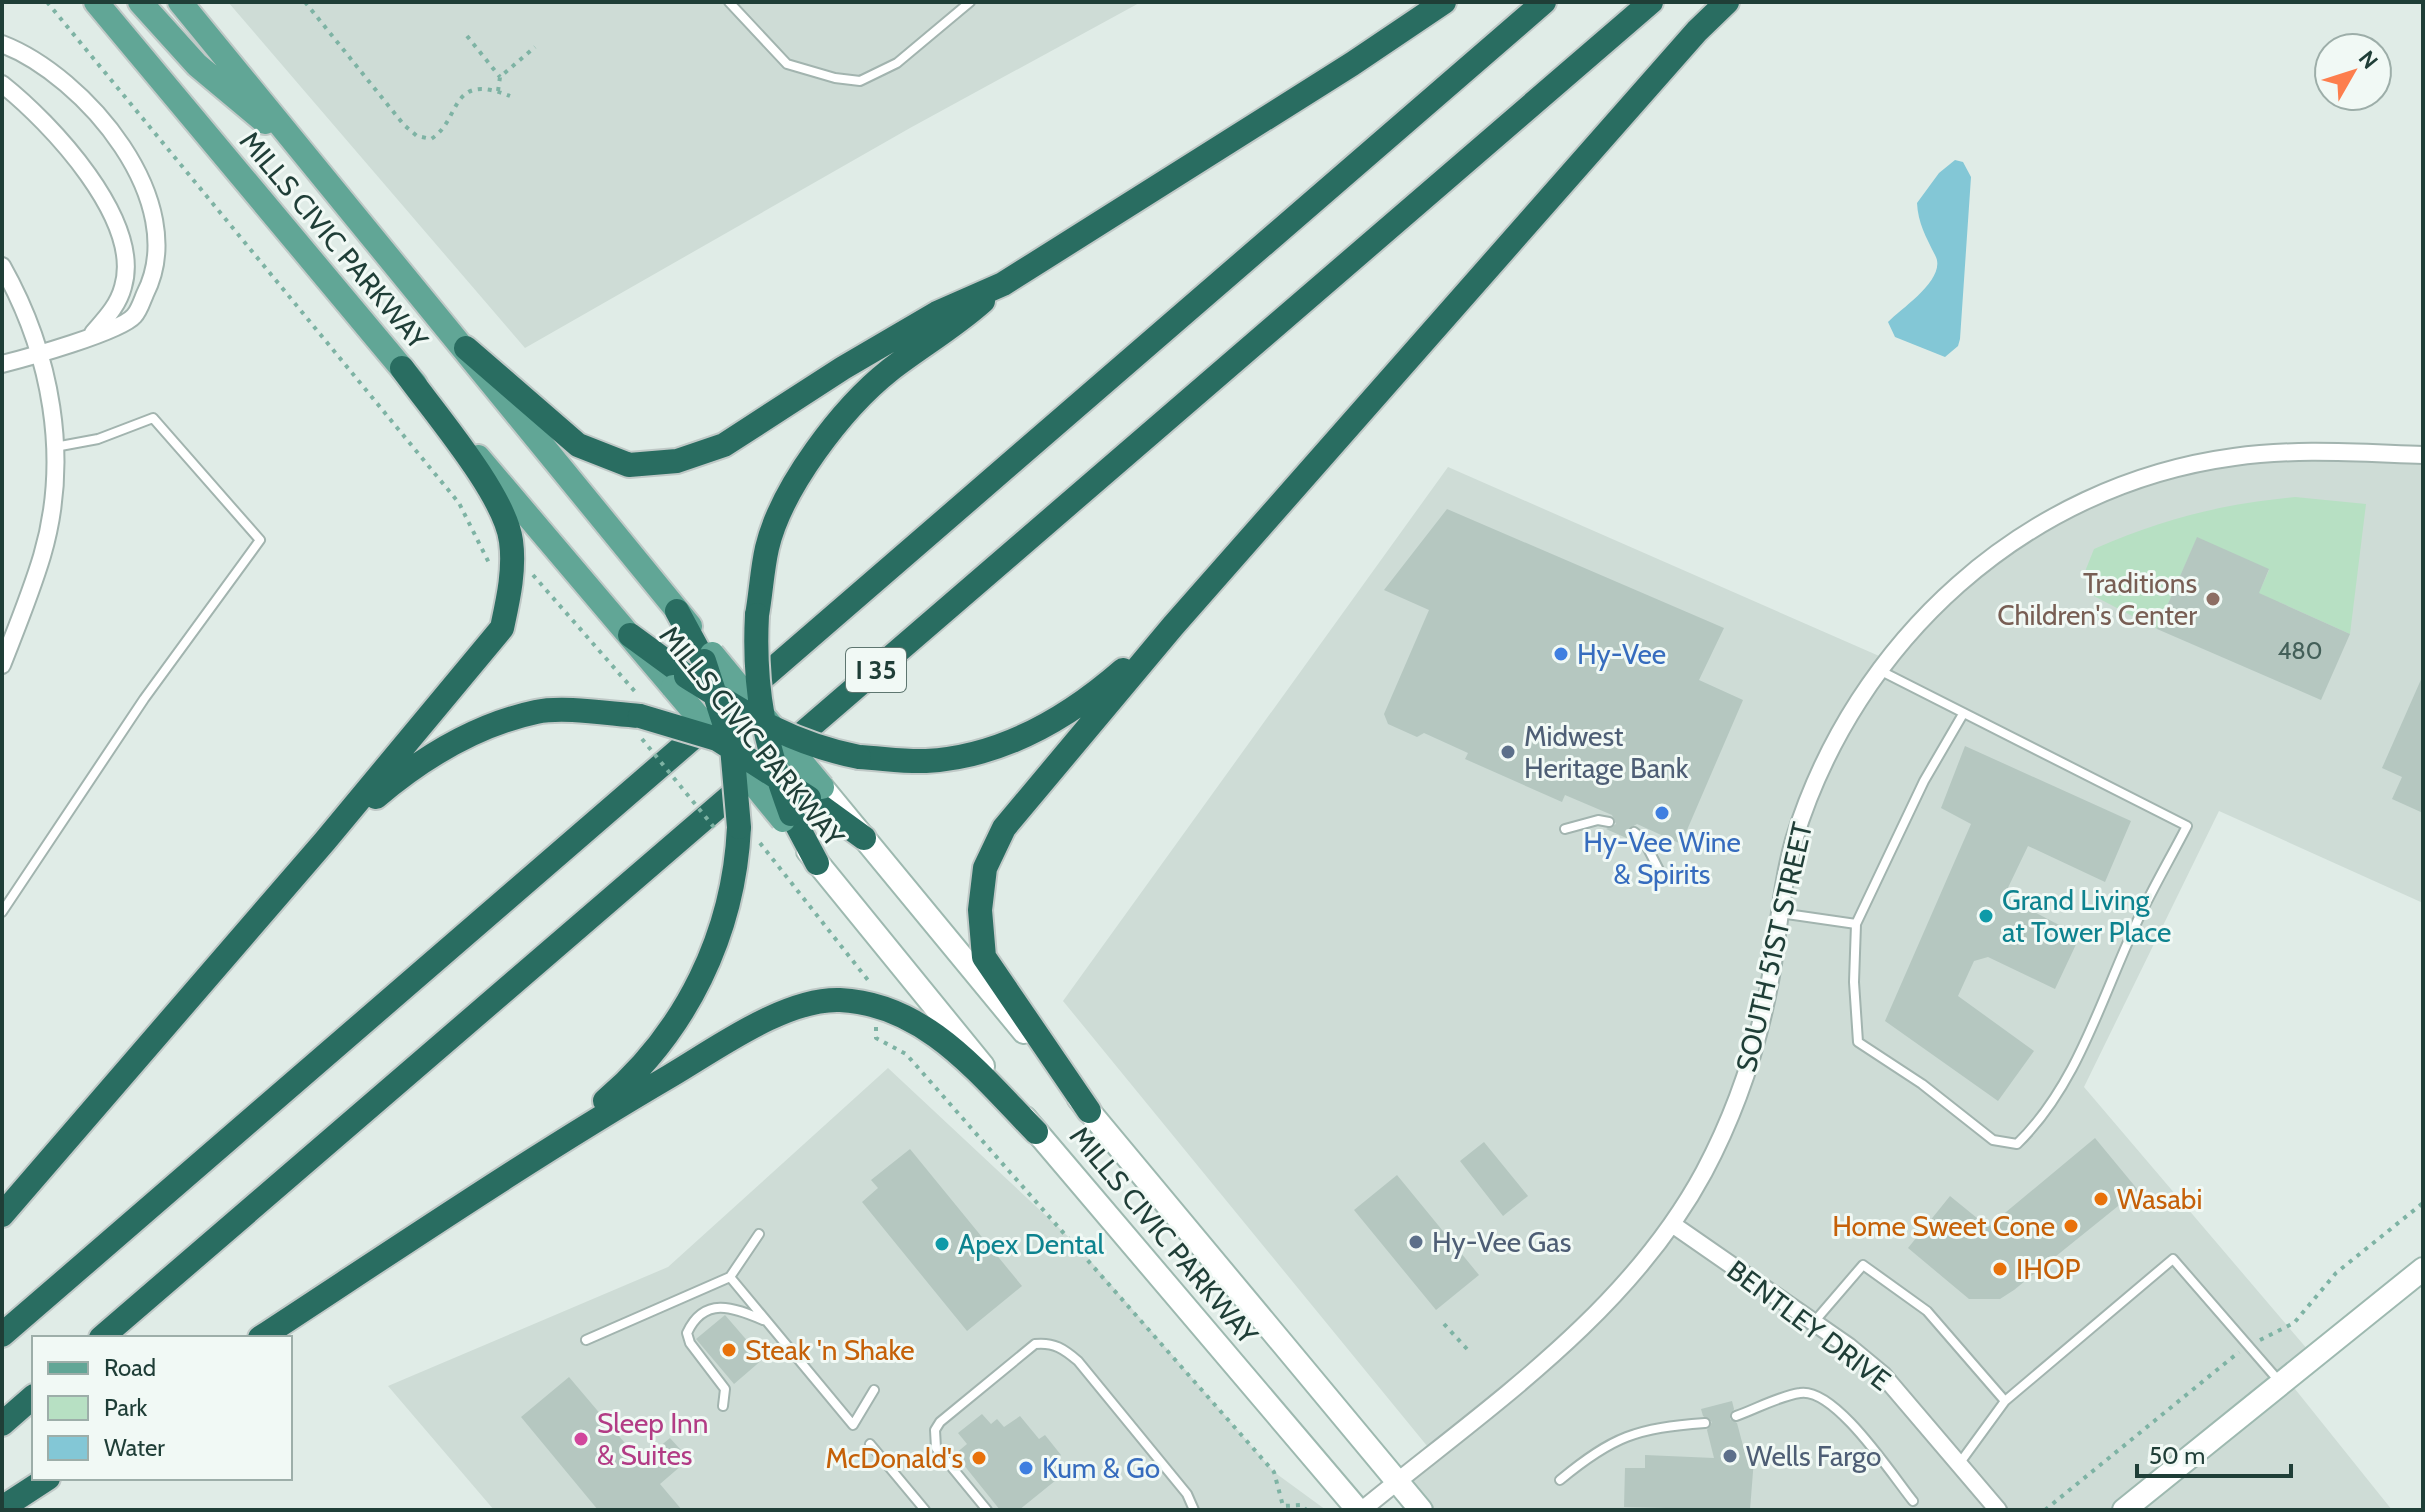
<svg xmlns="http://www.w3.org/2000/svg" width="2425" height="1512" viewBox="0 0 2425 1512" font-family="Cabin,sans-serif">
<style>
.built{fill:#cedcd6}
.green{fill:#b7e0c3}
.water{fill:#83c7d6}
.building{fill:#b5c7c0}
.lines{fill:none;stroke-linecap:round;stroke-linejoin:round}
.service-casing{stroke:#a2b4af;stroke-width:12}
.minor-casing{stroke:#a2b4af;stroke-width:20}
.secondary-casing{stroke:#9eb9b0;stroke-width:26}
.primary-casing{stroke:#c0c9c7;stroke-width:28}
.motorway-casing{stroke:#c0c9c7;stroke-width:28}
.path{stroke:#7eb3a4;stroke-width:4;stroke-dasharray:4 6;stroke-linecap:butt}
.service{stroke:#fff;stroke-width:8}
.minor{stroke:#fff;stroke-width:16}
.secondary{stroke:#fff;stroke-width:22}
.primary{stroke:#61a696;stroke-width:24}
.motorway{stroke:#296d61;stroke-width:24}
.primary-bridge-casing{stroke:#c0c9c7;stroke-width:28;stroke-linecap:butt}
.motorway-bridge-casing{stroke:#c0c9c7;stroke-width:28;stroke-linecap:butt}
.path-bridge{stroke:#7eb3a4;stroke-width:4;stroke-dasharray:4 6;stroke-linecap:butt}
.primary-bridge{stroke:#61a696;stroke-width:24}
.motorway-bridge{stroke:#296d61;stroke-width:24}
.education-dot{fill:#8d6e63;stroke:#f1f9f5;stroke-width:3}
.shop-dot{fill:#3f7fe0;stroke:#f1f9f5;stroke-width:3}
.service-dot{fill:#5c6f8a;stroke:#f1f9f5;stroke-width:3}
.culture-dot{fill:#0f9aa8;stroke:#f1f9f5;stroke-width:3}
.food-dot{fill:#e8710a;stroke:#f1f9f5;stroke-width:3}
.hotel-dot{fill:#d1479c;stroke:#f1f9f5;stroke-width:3}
.labels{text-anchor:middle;stroke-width:6;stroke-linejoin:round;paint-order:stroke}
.number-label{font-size:24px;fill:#446059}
.shield{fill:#f1f9f5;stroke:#5e7670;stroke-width:2}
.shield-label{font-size:26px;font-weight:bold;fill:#1f3e37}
.street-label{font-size:28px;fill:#1f3e37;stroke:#f1f9f5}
.education-label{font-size:28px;fill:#785e54;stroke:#f1f9f5;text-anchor:end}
.shop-label{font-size:28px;fill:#366cbe;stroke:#f1f9f5;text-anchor:start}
.service-label{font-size:28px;fill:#4e5e75;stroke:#f1f9f5;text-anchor:start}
.culture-label{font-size:28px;fill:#0d838f;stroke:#f1f9f5;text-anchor:start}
.food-label{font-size:28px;fill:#c56008;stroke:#f1f9f5;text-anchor:start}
.hotel-label{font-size:28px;fill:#b23c85;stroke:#f1f9f5;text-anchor:start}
</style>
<rect width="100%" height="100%" fill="#e0ece7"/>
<path class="built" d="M228 2H1141L910 128 525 348Z
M2423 455V903L2219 811 2084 1087 2314 1357 2287 1379 2392 1510H1421L1397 1481 1432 1452 1063 1001 1448 467 1886 659 1958 582 2111 490 2233 457Z
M888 1068 1074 1242 1274 1472 1326 1510H494L388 1386 668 1267Z"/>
<path class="green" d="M2295 497 2366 504 2350 634 2279 602 2229 660 2269 570 2197 538 2157 629 2094 596 2084 574 2094 549C2166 518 2217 505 2295 497Z"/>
<path class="water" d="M1955 160 1963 162 1971 177 1960 339 1958 346 1945 357 1895 337 1888 322C1903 307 1948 278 1935 255 1926 237 1918 223 1917 203L1939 173Z"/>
<path class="building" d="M1447 509 1724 628 1699 680 1743 700 1681 844 1637 824 1627 830 1631 840 1606 829 1616 824 1612 815 1565 795 1562 802 1465 759 1468 753 1424 733 1417 737 1388 724 1384 714 1429 610 1384 590Z
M2197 537 2269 569 2259 593 2350 634 2321 700 2157 629Z
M2423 675V813L2392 799 2402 777 2382 768Z
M1965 746 2131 821 2105 882 2028 846 2004 896 2080 936 2055 989 1988 957 1974 961 1958 996 2034 1051 1998 1101 1885 1021 1971 824 1941 808Z
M2095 1138 2138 1190 2014 1290 2000 1299H1969L1908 1248 1950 1196 1988 1227Z
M1484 1142 1528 1196 1503 1216 1460 1161Z
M910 1149 1022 1286 967 1331 862 1202 878 1188 871 1180Z
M1397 1175 1479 1275 1436 1310 1354 1210Z
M725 1315 763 1359 734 1384 696 1339Z
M569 1377 641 1462 670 1438 689 1459 660 1484 682 1510H598L521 1417Z
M1732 1401 1734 1409 1730 1419 1737 1423 1746 1457 1754 1459 1750 1510 1624 1507 1625 1468H1645V1455L1714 1458 1707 1430 1712 1422 1703 1416 1701 1409Z
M982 1414 991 1424 997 1419 1004 1427 1020 1416 1039 1439 1045 1435 1061 1455 1056 1459 1066 1472 1019 1510H1000L955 1454 967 1444 958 1433Z"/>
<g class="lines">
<defs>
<path id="service" d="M729 2 787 64 835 78 860 81 897 63 970 2
M1565 829 1598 820 1609 822
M1634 832 1643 839 1659 870
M2 912 144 699 260 540 153 418 98 439 55 447
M1780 913 1856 924 1854 982 1858 1042 1922 1084 1993 1140 2017 1144C2077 1086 2101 999 2136 924 2151 891 2170 859 2187 826L1881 671
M1856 924 1924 781 1963 714
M730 1277 759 1234
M1814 1322 1863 1265 1927 1311 2005 1401 2173 1259 2279 1381
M586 1340 730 1277 853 1425 874 1390
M723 1406 725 1389 690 1343 687 1333C704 1296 733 1307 763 1320
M1736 1416C1756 1409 1779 1396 1800 1393 1835 1387 1892 1475 1913 1501
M870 1444 925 1510
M1959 1464 2005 1401
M1560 1480C1613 1436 1637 1428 1705 1423
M987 1510 936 1448 935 1430 940 1422 1035 1344C1054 1342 1064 1349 1078 1361L1187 1494 1194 1510"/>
<path id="minor" d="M2 44C85 76 192 202 145 294 142 301 139 311 134 316 120 332 26 358 2 364
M2 84C50 122 143 220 123 287 118 306 105 319 93 333
M2 266C51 353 71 458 42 556 31 593 16 629 2 665
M1672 1224 1848 1346 1883 1375 1998 1510
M1362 1510C1485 1409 1627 1315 1704 1172 1738 1108 1760 1040 1772 970 1779 926 1782 883 1794 840 1855 641 2025 485 2234 457 2297 448 2360 453 2423 455"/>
<path id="secondary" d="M822 787 1024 1032
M808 851 983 1066
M1079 1099 1421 1510
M1025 1118 1358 1510
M2124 1510 2423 1269"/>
<path id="primary" d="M96 2 415 384
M140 2 197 65 265 122
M180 2 690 626
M478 457 673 687"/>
<path id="motorway" d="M466 348 578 445 629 465 677 461 724 445 843 368 937 313 1003 284 1352 64 1444 2
M677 611 704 661
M757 615C761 593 762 570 767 548 781 488 842 408 890 370 921 346 954 327 983 301
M630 635 686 676
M744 694 1544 2
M782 751 1651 2
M859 757C881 758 904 762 926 761 1001 757 1068 718 1123 670
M376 797C422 758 475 725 536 712 564 706 610 714 640 716
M809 798 864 838
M791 814 817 863
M605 1101C686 1032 734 934 739 827
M1089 1111 984 957 980 910 985 868 1004 828 1173 626 1697 31 1727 2
M2 1215 325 841 502 628C508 600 515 570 511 541 505 494 432 410 402 368
M2 1335 710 723
M101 1338 748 781
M260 1338C396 1249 530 1158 670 1076 716 1049 785 998 840 1000 926 1004 980 1075 1036 1132
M2 1424 34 1396
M2 1508 48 1478"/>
</defs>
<use href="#service" class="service-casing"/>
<use href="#minor" class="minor-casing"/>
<use href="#secondary" class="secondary-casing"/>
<use href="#primary" class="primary-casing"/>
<use href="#motorway" class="motorway-casing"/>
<path class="path" d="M47 2 459 503 490 565
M305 2 404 125 417 136 431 139C462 120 448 71 510 96
M467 36 500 77
M498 91 500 77 535 47
M533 575 638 695
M760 843 871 984
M876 1027V1038L906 1054 1274 1472 1283 1506 1302 1505 1306 1510
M1444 1324 1467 1349
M2260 1340 2294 1323 2336 1273 2423 1203
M2045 1510 2239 1352"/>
<use href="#service" class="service"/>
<use href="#minor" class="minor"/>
<use href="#secondary" class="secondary"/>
<use href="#primary" class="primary"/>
<use href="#motorway" class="motorway"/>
<defs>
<path id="primary-bridge" d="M712 654 822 787
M673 687 717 739
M734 760 783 820"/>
<path id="motorway-bridge" d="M757 615C753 690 765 744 791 814
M704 661 732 747 739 827
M686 676C746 714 788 743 859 757
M640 716 717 739 809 798"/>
</defs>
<use href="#primary-bridge" class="primary-bridge-casing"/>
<use href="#motorway-bridge" class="motorway-bridge-casing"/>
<path class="path-bridge" d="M642 739 717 831"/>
<use href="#primary-bridge" class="primary-bridge"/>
<use href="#motorway-bridge" class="motorway-bridge"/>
</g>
<circle class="education-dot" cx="2213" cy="599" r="8"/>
<g class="shop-dot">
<circle cx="1561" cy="654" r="8"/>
<circle cx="1662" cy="813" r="8"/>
<circle cx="1026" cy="1468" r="8"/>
</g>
<g class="service-dot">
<circle cx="1508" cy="752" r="8"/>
<circle cx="1416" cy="1242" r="8"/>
<circle cx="1730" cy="1456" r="8"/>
</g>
<g class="culture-dot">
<circle cx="1986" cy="916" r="8"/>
<circle cx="942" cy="1244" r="8"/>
</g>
<g class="food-dot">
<circle cx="2101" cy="1199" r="8"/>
<circle cx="2071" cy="1226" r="8"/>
<circle cx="2000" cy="1269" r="8"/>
<circle cx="729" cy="1350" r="8"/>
<circle cx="979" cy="1458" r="8"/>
</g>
<circle class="hotel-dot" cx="581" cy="1439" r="8"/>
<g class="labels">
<g class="number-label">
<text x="2300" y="659">480</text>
</g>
<rect class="shield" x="846" y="648" width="60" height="44" rx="6"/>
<g class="shield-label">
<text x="876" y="679">I 35</text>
</g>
<g class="street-label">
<text transform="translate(334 240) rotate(50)" y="10">MILLS CIVIC PARKWAY</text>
<text transform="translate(752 736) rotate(51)" y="10">MILLS CIVIC PARKWAY</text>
<text transform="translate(1774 947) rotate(-77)" y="10">SOUTH 51ST STREET</text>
<text transform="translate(1164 1235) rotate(50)" y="10">MILLS CIVIC PARKWAY</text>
<text transform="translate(1809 1325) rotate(37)" y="10">BENTLEY DRIVE</text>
</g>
<g class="education-label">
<text x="2197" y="593">Traditions<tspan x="2197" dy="32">Children's Center</tspan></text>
</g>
<g class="shop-label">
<text x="1577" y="664">Hy-Vee</text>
<text x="1662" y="852" text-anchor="middle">Hy-Vee Wine<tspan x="1662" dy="32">&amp; Spirits</tspan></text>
<text x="1042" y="1478">Kum &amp; Go</text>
</g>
<g class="service-label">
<text x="1524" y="746">Midwest<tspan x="1524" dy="32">Heritage Bank</tspan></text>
<text x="1432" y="1252">Hy-Vee Gas</text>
<text x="1746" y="1466">Wells Fargo</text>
</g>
<g class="culture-label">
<text x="2002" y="910">Grand Living<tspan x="2002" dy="32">at Tower Place</tspan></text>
<text x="958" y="1254">Apex Dental</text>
</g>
<g class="food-label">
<text x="2117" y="1209">Wasabi</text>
<text x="2055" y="1236" text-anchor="end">Home Sweet Cone</text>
<text x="2016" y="1279">IHOP</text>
<text x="745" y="1360">Steak 'n Shake</text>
<text x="963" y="1468" text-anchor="end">McDonald's</text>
</g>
<g class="hotel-label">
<text x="597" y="1433">Sleep Inn<tspan x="597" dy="32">&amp; Suites</tspan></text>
</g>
</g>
<rect width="2425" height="1512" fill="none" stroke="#1f3e37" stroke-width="8"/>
<rect x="32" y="1336" width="260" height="144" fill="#f1f9f5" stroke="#9daea9" stroke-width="2"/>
<rect x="48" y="1362" width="40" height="12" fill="#61a696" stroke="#9daea9" stroke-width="2"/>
<text x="104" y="1376" font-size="24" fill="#1f3e37">Road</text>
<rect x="48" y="1396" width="40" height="24" fill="#b7e0c3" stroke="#9daea9" stroke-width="2"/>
<text x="104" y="1416" font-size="24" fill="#1f3e37">Park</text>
<rect x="48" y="1436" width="40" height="24" fill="#83c7d6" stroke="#9daea9" stroke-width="2"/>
<text x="104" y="1456" font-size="24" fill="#1f3e37">Water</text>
<g transform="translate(2353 72) rotate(51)"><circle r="38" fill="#f1f9f5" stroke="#9daea9" stroke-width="2"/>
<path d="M0-6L14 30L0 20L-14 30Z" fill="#fd7e4d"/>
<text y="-12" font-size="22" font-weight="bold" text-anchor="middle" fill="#1f3e37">N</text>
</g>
<path d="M2137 1464v12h154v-12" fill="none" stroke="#1f3e37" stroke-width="4"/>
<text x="2149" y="1464" font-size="24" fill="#1f3e37" stroke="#f1f9f5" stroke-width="6" paint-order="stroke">50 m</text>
</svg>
